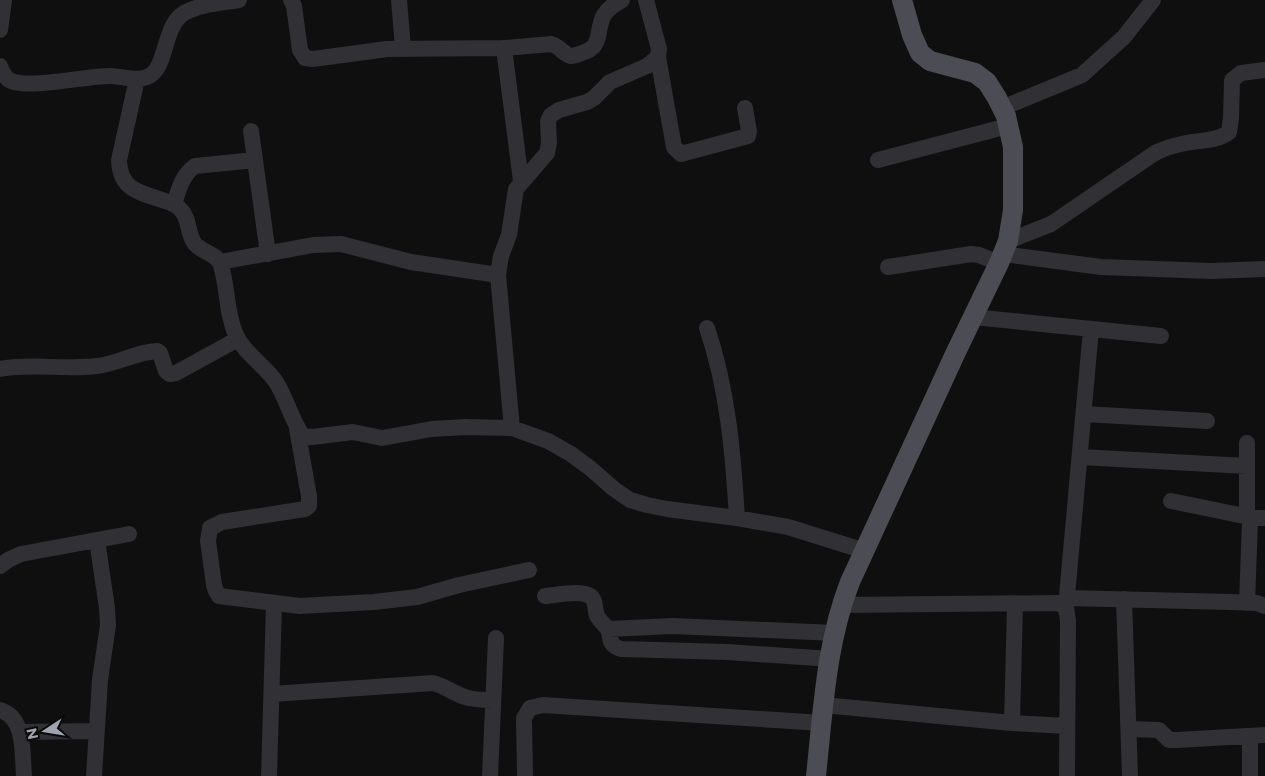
<svg xmlns="http://www.w3.org/2000/svg" width="1265" height="776" viewBox="0 0 1265 776" font-family="Montserrat,sans-serif">
<style>
.lines{fill:none;stroke-linecap:round;stroke-linejoin:round}
.minor{stroke:#303035;stroke-width:16}
.major{stroke:#4c4d54;stroke-width:20}
</style>
<rect width="100%" height="100%" fill="#0f0f10"/>
<g class="lines">
<path class="minor" d="M291 0 294 6 300 50 305 58 313 59 387 49 504 48 551 44C559 46 565 55 571 56 575 56 579 54 582 53 604 46 595 31 604 15 608 8 615 4 622 0
M399 0 403 48
M0 30 4 0
M504 48 521 181
M658 57 674 147 681 154 748 136 749 131 745 108
M0 66C2 72 5 78 11 81 31 89 85 76 110 76 122 76 136 82 147 77 168 69 162 27 184 13 200 4 222 3 239 0
M137 79 119 160C120 191 140 192 165 201 171 203 177 205 181 210 190 219 187 234 195 244 203 253 217 253 221 265 228 289 226 316 238 339 247 355 265 366 276 382 287 399 291 420 303 436L312 437 353 432 382 438 432 429 465 427 512 428 548 441 571 454 590 468 614 489 630 500 647 505 667 509 737 518 788 527 865 551
M1002 108 1082 75 1124 37 1153 0
M251 131 268 254
M878 160 1008 126
M174 204C179 189 182 175 195 166L255 160
M1008 241 1051 224 1155 153C1165 148 1175 145 1186 143 1201 140 1218 141 1229 132L1231 118 1232 80 1241 73 1265 70
M1003 254 1101 267 1211 271 1265 269
M220 262 313 245 341 244 411 262 498 275
M888 267 971 254 979 255 999 263
M973 317 1161 336
M707 328C728 390 733 453 737 518
M0 369C32 363 64 370 97 366 117 364 136 352 157 351L160 353 166 371 170 374 176 373 238 339
M1084 414 1207 421
M512 428 498 275 501 256 509 235 516 189 547 153 549 143 548 121 551 115 559 110 587 102 594 98 610 82 647 66 658 57 659 49 646 0
M297 429 309 496V506L305 509 222 522 210 528 208 541 214 585 216 591 219 596 300 606 374 602 417 597 459 585 529 570
M1247 443V517
M1080 457 1247 466
M1171 501 1254 518
M0 566 8 560 21 554 129 534
M545 596C557 595 573 591 585 594 597 596 594 607 597 616 600 621 604 624 607 628 613 638 606 644 621 649L727 652 831 659
M1067 598 1231 602 1257 603 1265 606
M1124 599 1130 776
M1247 603 1250 521 1254 518H1265
M841 605 1058 603 1066 607 1068 621 1067 776
M1066 607 1091 329
M608 629 673 626 835 633
M272 694 433 683C445 686 453 693 465 697 474 700 484 700 493 700
M823 705 1012 723 1067 726
M0 710C26 718 22 754 24 776
M1012 723 1015 604
M1130 729 1159 730 1169 740H1176L1265 735
M20 732 96 731
M94 776 100 680 108 625 107 608 97 540
M269 776 274 604
M490 776 496 638
M525 776 524 718 530 708 543 705 822 723
M1250 776V736"/>
<path class="major" d="M816 776C823 711 826 643 850 582L956 352 999 263 1008 241 1013 210V147L1006 116 997 98 987 82 975 73 930 61 920 53 912 35 902 0"/>
</g>
<g transform="translate(45 731) rotate(258)" stroke="#0a0a0b" stroke-width="4" paint-order="stroke">
<path d="M0-4L9 19L0 12L-9 19Z" fill="#a0a4b1"/>
<text y="-8" font-size="14" font-weight="bold" text-anchor="middle" fill="#a0a4b1">N</text>
</g>
</svg>
